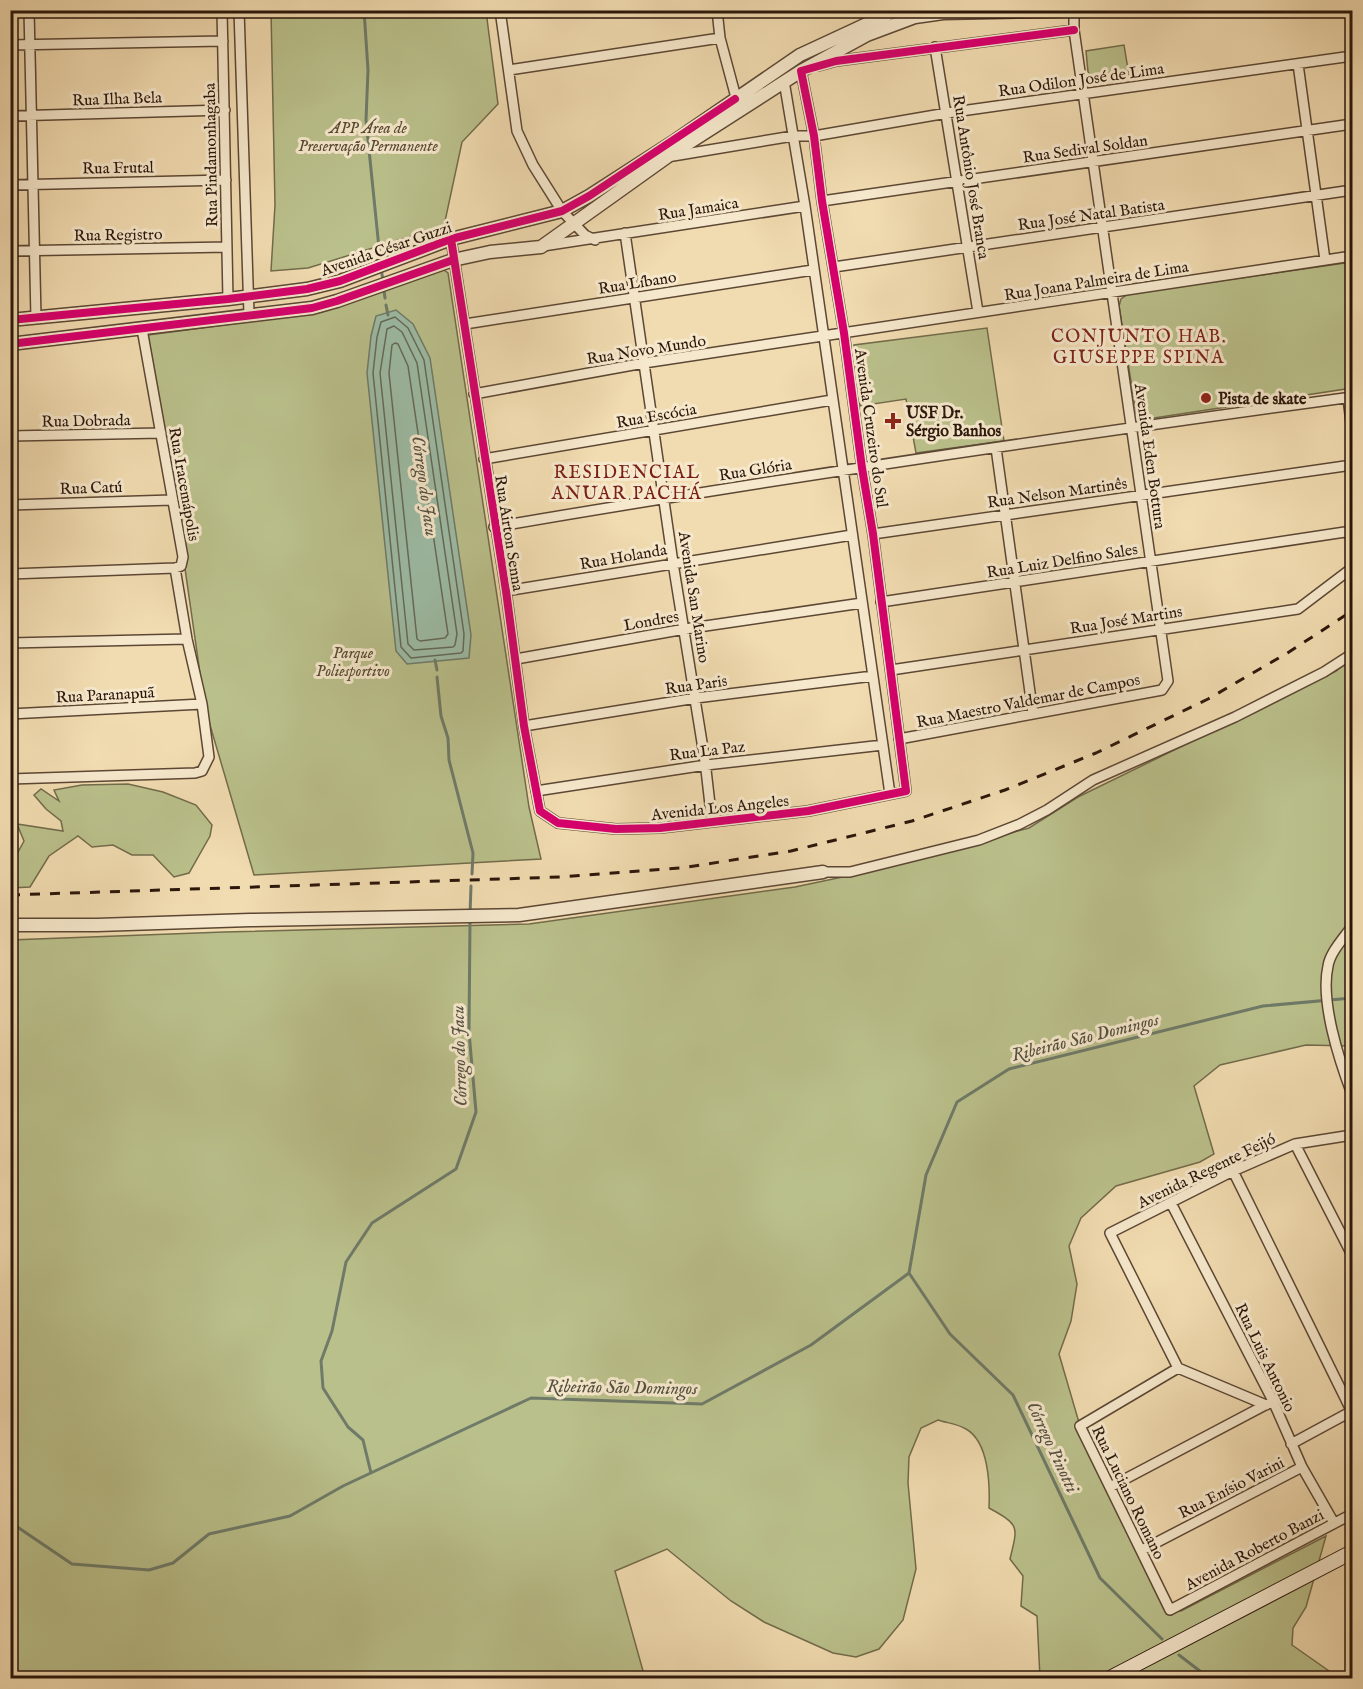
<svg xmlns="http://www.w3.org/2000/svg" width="1363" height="1689" viewBox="0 0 1363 1689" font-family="'IM FELL English',serif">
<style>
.green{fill:#bac08b;stroke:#726b4b;stroke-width:1.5}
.water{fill:#9cbca6;stroke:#6f7a68;stroke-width:1.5}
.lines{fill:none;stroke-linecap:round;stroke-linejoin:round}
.shore{stroke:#646958;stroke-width:1.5}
.stream{stroke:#6f7a68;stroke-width:3}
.minor-casing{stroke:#5c4734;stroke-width:12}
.tertiary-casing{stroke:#5c4734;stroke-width:15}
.secondary-casing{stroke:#2b160b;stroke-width:16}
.minor{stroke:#f6e8cc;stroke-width:9}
.tertiary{stroke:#f6e8cc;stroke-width:12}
.secondary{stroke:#f6e8cc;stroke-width:14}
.rail{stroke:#2b160b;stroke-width:3;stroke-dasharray:10 10;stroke-linecap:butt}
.cycleway-casing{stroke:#f6e8cc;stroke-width:11}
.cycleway{stroke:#d6006c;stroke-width:8}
.poi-dot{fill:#8f2418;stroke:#f6e8cc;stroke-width:2}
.labels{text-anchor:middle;stroke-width:6;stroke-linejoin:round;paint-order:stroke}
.street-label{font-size:16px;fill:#2b160b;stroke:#f6e8cc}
.park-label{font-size:16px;font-style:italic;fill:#564931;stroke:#f6e8cc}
.poi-label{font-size:16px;font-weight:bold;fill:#2b160b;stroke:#f6e8cc;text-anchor:start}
.neighbourhood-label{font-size:18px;letter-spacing:1.5px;fill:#7a1f14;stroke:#f6e8cc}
.water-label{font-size:18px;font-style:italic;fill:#535041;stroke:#f6e8cc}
</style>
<rect width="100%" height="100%" fill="#f1dbb0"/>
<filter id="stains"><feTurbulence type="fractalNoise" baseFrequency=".00333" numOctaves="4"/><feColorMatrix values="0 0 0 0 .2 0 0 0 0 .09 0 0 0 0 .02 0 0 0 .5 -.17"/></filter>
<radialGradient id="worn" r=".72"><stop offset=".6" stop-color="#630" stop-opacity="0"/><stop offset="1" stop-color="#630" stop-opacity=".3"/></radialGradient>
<path class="green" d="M271 11H486L498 104 462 142 444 226 308 268 271 271 275 205Z
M1124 45 1129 75 1095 80 1088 72 1086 51Z
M1352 262V388L1154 418H1144L1136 413 1119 306 1121 299 1128 294Z
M437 270H444L448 273 529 807 541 859 254 875 205 708 166 436 148 335 322 312Z
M987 328 1004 441 916 453 906 399 860 406 854 345Z
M1352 659V1048L1350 1046 1306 1045 1220 1065 1194 1086 1214 1154 1200 1162 1116 1186 1081 1218 1069 1246 1077 1284 1071 1321 1059 1354 1080 1426 1170 1610 1181 1611 1326 1536 1306 1607 1293 1628 1292 1645 1339 1678H1040L1037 1616 1021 1606 1023 1576 1010 1559C1018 1526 1020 1525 989 1508 990 1485 989 1442 966 1429 958 1424 947 1423 938 1420L921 1428 909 1457 908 1483 916 1569 903 1620 879 1649 856 1657 833 1653 764 1622 731 1601 667 1549 615 1571 645 1678H11L10 940 224 932 529 924 795 887 852 875 1029 828 1078 797 1336 671Z
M128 784 163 792 196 805 212 825 210 836 189 873 174 877 153 855H132L113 845 92 847 78 836 49 856 30 887 11 888V865L24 841 17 824 63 831 61 821 46 809 34 795 41 789 59 801 54 790 82 785Z"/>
<path class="water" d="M396 310 413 324 430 358 471 635 469 658 407 664 396 651 367 373 371 336 376 316Z"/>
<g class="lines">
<path class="shore" d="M395 317 408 328 424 360 464 634 463 651 461 653 411 658 401 647 373 373 377 337 381 322Z
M394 326 402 332 417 363 457 634 455 645 453 647 414 650 408 644 380 373 387 329Z
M395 343 398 344 408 366 448 634 445 638 420 641 417 639 389 373 392 345Z"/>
<path class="stream" d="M364 10 368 70 366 120 380 258
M381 269 383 280
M384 290 385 298
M386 305 388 315
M435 660 437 670
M437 677 441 716 448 738 449 760 473 853 472 874
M470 914 471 886
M909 1273 950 1334 1013 1395 1100 1578 1162 1639
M371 1473 363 1440 348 1427 323 1388 321 1361 332 1331 346 1262 372 1223 456 1169 476 1112 469 1032 470 920
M10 1522 72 1564 149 1570 173 1563 209 1534 290 1516 343 1486 531 1398 702 1404 811 1345 909 1273 926 1175 957 1102 1009 1069 1263 1006 1352 998
M1179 1655 1209 1678"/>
<defs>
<path id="minor" d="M29 10 36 318
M222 10 228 299
M239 10 249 314
M500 10 517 131 533 165 562 211 585 235 595 240
M717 10 720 38 738 105
M10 45 223 41
M935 47 978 312
M1298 64 1325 260
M818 66 836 61 1074 30
M509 70 720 38
M784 81 805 206 890 794
M10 116 225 110
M673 156 793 136H814L947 113 1352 56
M10 185 226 180
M822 201 1352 124
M625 233 673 563 705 761 712 822
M451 239 506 591 524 726 540 811 558 823 616 829 660 828 808 811 906 791 873 534 862 468 844 333 822 201 814 136 801 71 805 70
M543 246 805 206
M10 251 227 247
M834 267 1352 190
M465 324 813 270
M474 394 644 363 1352 256
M1348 398 1352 431
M10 436 161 433
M996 448 1033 714
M484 459 832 400
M10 505 172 500
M494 527C779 478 1066 436 1352 397
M873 534 1352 465
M10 574 175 568
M506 591 852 535
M881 602 1345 532 1352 536
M10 643 187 639
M516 659 685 629 862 603
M891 670 1298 609 1352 568
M10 714 202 704
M524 726 696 698 873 676
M899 739 1162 690 1168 681 1074 30V11
M10 779 195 773 202 771 209 757 202 704 187 639 175 568 181 566 183 557 142 329
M536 791 706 765 883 745
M823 872H850L979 840 1020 824 1047 810 1093 780 1235 717 1324 672 1352 654
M1352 926C1344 938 1330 952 1328 966 1320 1001 1339 1060 1352 1094
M1295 1144 1352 1255
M1233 1171 1352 1412
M1171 1203 1273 1401 1302 1467 1334 1523
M1178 1368 1080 1426 1170 1610 1352 1514
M1178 1368 1110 1233 1233 1171 1295 1144 1352 1135
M1178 1368 1266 1405
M1291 1444 1352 1411
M1110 1487 1273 1401
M1142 1550 1302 1467"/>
<path id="tertiary" d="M10 320 228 299 307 289 340 281 451 239 562 211 589 196 676 140 800 55 897 10
M10 344 312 308 337 301 453 260 490 252 541 247 667 157 801 71 867 35 915 17 943 13 1094 10
M10 925H97L250 920 519 915 823 872"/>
<path id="secondary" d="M1110 1678 1352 1552"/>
</defs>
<use href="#minor" class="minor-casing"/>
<use href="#tertiary" class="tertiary-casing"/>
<use href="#secondary" class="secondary-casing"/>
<use href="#minor" class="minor"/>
<use href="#tertiary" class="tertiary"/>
<use href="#secondary" class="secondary"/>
<path class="rail" d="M10 895 560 877 681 868 791 851 912 821 1005 790 1096 753 1208 699 1289 652 1352 611"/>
<defs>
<path id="cycleway" d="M451 239 506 591 524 726 540 811 558 823 616 829 660 828 808 811 906 791 873 534 862 468 844 333 822 201 814 136 801 71 836 61 1074 30
M10 320 228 299 307 289 340 281 451 239 562 211 589 196 735 99
M10 344 312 308 337 301 453 260"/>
</defs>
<use href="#cycleway" class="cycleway-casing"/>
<use href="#cycleway" class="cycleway"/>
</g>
<g class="poi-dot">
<circle cx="1206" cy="398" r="6"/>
<path d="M890 412h6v6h6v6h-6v6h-6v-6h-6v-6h6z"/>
</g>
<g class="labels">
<g class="street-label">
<text transform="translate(1081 79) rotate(-8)" y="6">Rua Odilon José de Lima</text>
<text transform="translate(117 98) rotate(-2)" y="6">Rua Ilha Bela</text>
<text transform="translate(1085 148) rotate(-8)" y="6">Rua Sedival Soldan</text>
<text transform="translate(210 155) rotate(-91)" y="6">Rua Pindamonhagaba</text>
<text transform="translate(118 167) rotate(-1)" y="6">Rua Frutal</text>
<text transform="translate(972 177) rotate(81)" y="6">Rua Antônio José Branca</text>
<text transform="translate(698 208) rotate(-9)" y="6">Rua Jamaica</text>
<text transform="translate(1091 214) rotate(-8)" y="6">Rua José Natal Batista</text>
<text transform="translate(118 234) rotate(-1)" y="6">Rua Registro</text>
<text transform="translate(386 248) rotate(-19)" y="6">Avenida César Guzzi</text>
<text transform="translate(1096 280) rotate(-9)" y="6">Rua Joana Palmeira de Lima</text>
<text transform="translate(637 282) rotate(-9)" y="6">Rua Líbano</text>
<text transform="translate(646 349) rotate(-9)" y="6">Rua Novo Mundo</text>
<text transform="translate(656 415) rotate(-10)" y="6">Rua Escócia</text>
<text transform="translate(86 420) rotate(-1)" y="6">Rua Dobrada</text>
<text transform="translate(872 428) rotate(82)" y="6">Avenida Cruzeiro do Sul</text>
<text transform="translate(1151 456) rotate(82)" y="6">Avenida Eden Bottura</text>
<text transform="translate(755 469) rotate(-9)" y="6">Rua Glória</text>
<text transform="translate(185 484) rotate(80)" y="6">Rua Iracemápolis</text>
<text transform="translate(91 487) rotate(-2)" y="6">Rua Catú</text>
<text transform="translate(1057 492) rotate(-8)" y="6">Rua Nelson Martinês</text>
<text transform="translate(510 533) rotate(81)" y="6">Rua Airton Senna</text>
<text transform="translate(623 556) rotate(-10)" y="6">Rua Holanda</text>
<text transform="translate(1062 560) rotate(-9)" y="6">Rua Luiz Delfino Sales</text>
<text transform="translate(695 597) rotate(81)" y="6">Avenida San Marino</text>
<text transform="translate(1126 619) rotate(-9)" y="6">Rua José Martins</text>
<text transform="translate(651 620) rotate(-10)" y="6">Londres</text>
<text transform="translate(696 684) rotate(-8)" y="6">Rua Paris</text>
<text transform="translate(105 694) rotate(-3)" y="6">Rua Paranapuã</text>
<text transform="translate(1028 700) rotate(-11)" y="6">Rua Maestro Valdemar de Campos</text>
<text transform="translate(707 750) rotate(-7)" y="6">Rua La Paz</text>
<text transform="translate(720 807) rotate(-6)" y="6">Avenida Los Angeles</text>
<text transform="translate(1206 1170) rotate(-26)" y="6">Avenida Regente Feijó</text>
<text transform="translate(1266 1357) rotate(64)" y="6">Rua Luis Antonio</text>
<text transform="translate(1231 1487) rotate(-27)" y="6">Rua Enísio Varini</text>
<text transform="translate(1129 1492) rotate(64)" y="6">Rua Luciano Romano</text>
<text transform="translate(1254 1549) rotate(-28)" y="6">Avenida Roberto Banzi</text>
</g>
<g class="park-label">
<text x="368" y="133">APP Área de<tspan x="368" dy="18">Preservação Permanente</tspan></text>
<text x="353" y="658">Parque<tspan x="353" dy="18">Poliesportivo</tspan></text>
</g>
<g class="poi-label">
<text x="1218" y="404">Pista de skate</text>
<text x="906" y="418">USF Dr.<tspan x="906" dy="18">Sérgio Banhos</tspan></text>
</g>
<g class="neighbourhood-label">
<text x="1139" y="342">CONJUNTO HAB.<tspan x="1139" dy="21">GIUSEPPE SPINA</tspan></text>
<text x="627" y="478">RESIDENCIAL<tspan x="627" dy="21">ANUAR PACHÁ</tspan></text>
</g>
<g class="water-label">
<text transform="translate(425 486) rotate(82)" y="6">Córrego do Jacu</text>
<text transform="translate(1085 1037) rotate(-14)" y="6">Ribeirão São Domingos</text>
<text transform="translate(459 1056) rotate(-92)" y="6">Córrego do Jacu</text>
<text transform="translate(622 1387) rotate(1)" y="6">Ribeirão São Domingos</text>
<text transform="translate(1053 1447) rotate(65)" y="6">Córrego Pinotti</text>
</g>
</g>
<rect width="1363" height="1689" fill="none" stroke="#f1dbb0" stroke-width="36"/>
<rect x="12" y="12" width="1339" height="1665" fill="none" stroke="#2b160b" stroke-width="3"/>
<rect x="18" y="18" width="1327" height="1653" fill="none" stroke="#2b160b" stroke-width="1.5"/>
<rect width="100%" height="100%" filter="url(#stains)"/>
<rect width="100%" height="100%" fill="url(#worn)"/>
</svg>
